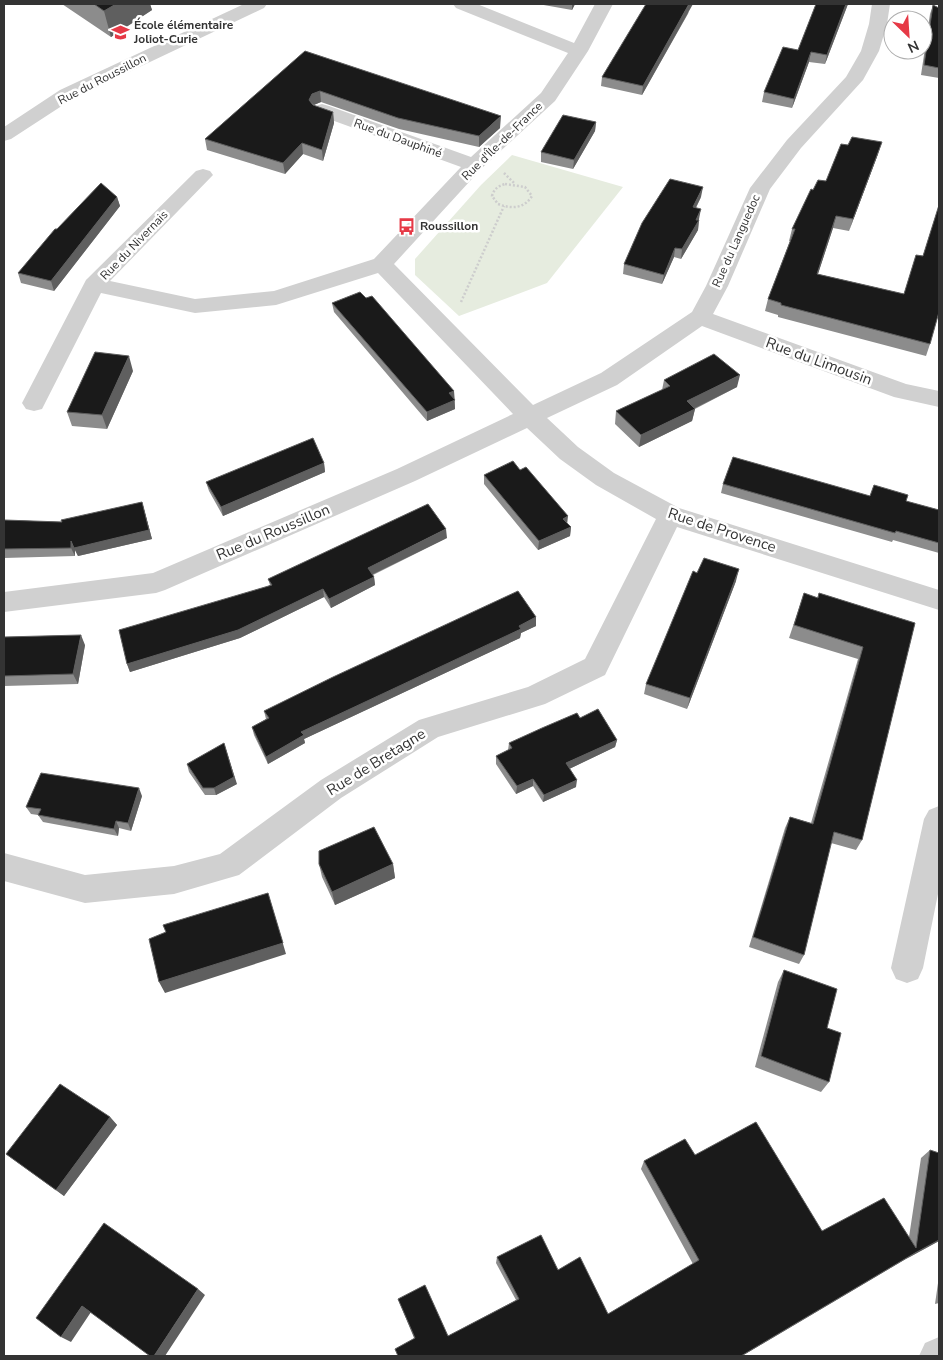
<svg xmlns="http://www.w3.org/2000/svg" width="943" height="1360" viewBox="0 0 943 1360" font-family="'Nunito Sans',sans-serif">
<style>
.green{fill:#e6ecdf}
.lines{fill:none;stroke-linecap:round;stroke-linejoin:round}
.path{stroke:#cdcdcd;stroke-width:2.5;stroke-dasharray:2 2;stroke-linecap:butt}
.minor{fill:#d0d0d0;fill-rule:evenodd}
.wall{fill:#8c8c8c}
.shaded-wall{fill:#5f5f5f}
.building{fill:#1a1a1a;stroke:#5f5f5f}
.labels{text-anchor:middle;stroke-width:5;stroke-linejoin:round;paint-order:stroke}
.far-poi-label{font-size:12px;font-weight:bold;fill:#333;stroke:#fff;text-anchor:start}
.far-street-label{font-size:12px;fill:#333;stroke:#fff}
.street-label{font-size:15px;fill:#333;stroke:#fff}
</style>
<rect width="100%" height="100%" fill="#fff"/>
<path class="green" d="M512 155 623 187 547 283 459 316 415 275V259L481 185Z"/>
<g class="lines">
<path class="path" d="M504 173 514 183
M505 184 525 187 532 196C524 209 511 209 498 204L492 196C494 189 498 186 505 184Z
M461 302 504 206"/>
<path class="minor" d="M244 4H267L264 8 74 98 11 139 4 141V127L60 90Z
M453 4H477L574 43 595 4H613L588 51 555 101 481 169 394 264 533 405 601 373 692 312 706 286 750 188 787 140 846 77 861 51 869 24 872 4H890L887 24 879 51 863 80 801 148 770 189 728 286 713 314 906 384 939 391V407L894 397 702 326 617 385 547 418 578 447 614 473 679 508 939 590V610L677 527 605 675 545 704 438 737 341 798 239 875 174 894 85 903 4 881V853L85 875 174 866 220 854 321 780 419 720 528 687 585 659 656 519 596 485 560 459 527 428 415 481 165 590 156 593 4 612V592L153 573 397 469 513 414 378 273 276 305 195 313 101 293 42 409 34 411 26 409 22 403 86 280 196 171 203 169 210 171 213 175 110 281 195 299 274 291 374 259 461 167 315 114 312 110 315 106 322 104 329 106 471 157 541 93 568 53 456 8Z
M939 806V889L923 968 918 979 907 983 896 979 891 968 924 819 929 810Z
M939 1337V1356H919L925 1343Z"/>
</g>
<path class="wall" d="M62 4H150L152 10 111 37Z
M538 4H575L572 10Z
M816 4H848L825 64 809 62 792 108 762 102 764 92 798 50Z
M933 5 939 8V78L921 75 930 14Z
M689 12 642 95 601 86 602 77Z
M305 51 500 128 479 147 399 129 321 102 313 105 333 112 334 123 323 161 303 154 285 174 207 150 205 139Z
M596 122 595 131 573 169 541 162V152Z
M878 154 849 231 833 228 818 274 904 294 916 255 923 256 939 205 930 344 926 356 778 317V315L765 311 768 299 790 241H789L792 229 813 190 826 181Z
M117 197 120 206 54 291 21 283 18 273Z
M701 197 696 208 699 219 698 230 681 259 674 257 662 284 623 274 624 264Z
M332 303 454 391 455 409 427 421 334 312Z
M133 371 107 429 72 426 67 412Z
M664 380 737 387 695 409 692 421 639 447 615 424 616 411 662 390Z
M324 463 325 472 223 516 209 491 206 482Z
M484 475 567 523 571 527 570 536 538 550 484 484Z
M723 484 870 496 874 485 906 501 939 510V553L893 540 892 542 721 493Z
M142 502 152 539 78 556 75 550V556L4 558V520L62 522Z
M447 538 373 575 374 577 375 585 331 608 324 597 240 638 130 672 127 664 270 585 268 579Z
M697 573 736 581 687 709 644 694 646 684Z
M804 593 817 598 819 593 915 623 862 840 856 850 831 843 804 955 799 964 749 947 785 828 790 817 811 823 858 659 789 638Z
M536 617V626L521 633 520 638 304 739 305 743 268 764 254 735 252 727 266 719 264 711Z
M4 637 85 645 78 684 4 686Z
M580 718 617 740 615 747 569 769 576 787 543 802 533 786 516 794 496 764V756L508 750 509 743Z
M187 764 237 784 216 795H205L189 772Z
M142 796 131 831 119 828 118 836 43 822 38 815 31 814 26 807Z
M319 864H393L395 878 335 905 322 877Z
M784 970 827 1028 829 1082 821 1092 755 1067 778 982Z
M110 1117 117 1125 64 1196 6 1154Z
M930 1150 939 1241 906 1259 742 1356 414 1338 398 1299 448 1336 516 1300 496 1263 497 1257 558 1270 608 1314 693 1264 641 1169 644 1161 695 1155 822 1231 909 1237 921 1158Z
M939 1276V1303L935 1304Z"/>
<path class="shaded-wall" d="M116 4H150L152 10 111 37 104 11Z
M572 4H575L572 10Z
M689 4H693L642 95 643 86Z
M846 4H848L825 64 827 55Z
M811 52 809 62 792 108 794 99Z
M320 91 321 102 314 105 309 100 312 94Z
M333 112 334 123 323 161 322 150Z
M501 116 500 128 479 147V136Z
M596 122 595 131 573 169 574 160Z
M882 142 878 154 849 231 853 219Z
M302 143 303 154 285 174 283 163Z
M703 187 701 197 691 217 693 207Z
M117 197 120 206 54 291 51 281Z
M701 209 699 219 696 226 699 220 698 230 681 259 682 249Z
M836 216 833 228 814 286 817 274Z
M675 248 674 257 662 284 664 275Z
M129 356 133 371 107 429 102 415Z
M740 375 737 387 685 413 687 401Z
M454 391 455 409 427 421V412L449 393Z
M695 409 692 421 639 447 641 435Z
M324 463 325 472 223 516 221 507Z
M142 502 152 539 78 556 74 548Z
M568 516 567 525 563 519Z
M571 527 570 536 538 550 539 541Z
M446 529 447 538 369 576 368 568Z
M71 541 75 550V556L71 548Z
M739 569 736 581 687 709 690 698Z
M374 577 375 585 331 608 329 599Z
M323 589 324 597 240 638 130 672 127 664Z
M536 617V626L521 633 520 638 304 739 305 743 268 764 266 757 301 732Z
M81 635 85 645 78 684 73 674Z
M617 740 615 747 565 771 566 763Z
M224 743 237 784 216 795 214 788Z
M533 779V786L516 794 517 786Z
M577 780 576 787 543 802 544 795Z
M139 788 142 796 131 831 128 823Z
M116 821 119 828 118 836 114 829Z
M393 864 395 878 335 905 332 892Z
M268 893 286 954 165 993 159 982Z
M110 1117 117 1125 64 1196 56 1190Z
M939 1240V1241L906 1259 915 1253Z
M198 1289 205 1295 165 1356H154Z
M82 1306 91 1312 71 1342 61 1337Z"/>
<path class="building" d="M94 4H116L104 11Z
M646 4H689L643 86 602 77Z
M816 4H846L827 55 811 52 794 99 764 92 783 47 798 50Z
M933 5 939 8V68L924 65Z
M305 51 501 116 479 136 398 118 320 91 312 94 309 100 313 105 333 112 322 150 302 143 283 163 205 139Z
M563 115 596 122 574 160 541 152Z
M852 137 882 142 853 219 836 216 817 274 904 294 916 255 923 256 939 205V312L930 344 781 305V303L768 299 795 229H792L811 189 813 190 818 180 826 181 841 144 848 145Z
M670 179 703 187 693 207 701 209 696 220H699L682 249 675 248 664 275 624 264 642 223Z
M101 183 117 197 51 281 18 273 55 229H57Z
M360 292 366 298 372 296 454 391 449 393 455 400 427 412 332 303Z
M95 352 129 356 102 415 67 412Z
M714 354 740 375 687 401 695 409 641 435 616 411 670 386 664 380Z
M313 438 324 463 221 507 206 482Z
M733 457 870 496 874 485 908 495 906 501 939 510V543L896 531 895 533 723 484Z
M513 461 520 470 526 467 568 516 563 519 571 527 539 541 484 475Z
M142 502 149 530 74 548 71 541V548L4 549V520L62 522 61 520Z
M428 504 446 529 368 568 374 577 329 599 323 589 238 630 127 664 119 630 272 585 268 579Z
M704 558 739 569 690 698 646 684 693 571 697 573Z
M518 591 536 617 519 626 521 629 301 732 304 735 266 757 252 727 269 718 264 711 333 677Z
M804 593 818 598 819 593 915 623 862 840 834 832 804 955 753 937 790 817 813 824 863 647 794 625Z
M81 635 73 674 4 676V637Z
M598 709 617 740 566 763 577 780 544 795 533 779 517 786 496 756 512 748 509 743 542 728 577 713 580 718Z
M224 743 234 777 214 788H203L187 764Z
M41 773 139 788 128 823 116 821 114 829 38 815 41 809 26 807Z
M374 827 393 864 332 892 319 864V851Z
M268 893 283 943 159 982 149 939 166 932 163 925Z
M784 970 837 989 827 1028 841 1033 829 1082 761 1056Z
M60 1084 110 1117 56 1190 6 1154Z
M756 1122 822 1231 884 1198 916 1248 930 1150 939 1153V1240L915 1253 741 1356H398L395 1349 415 1338 398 1299 425 1285 448 1336 519 1299 497 1257 541 1235 558 1270 580 1257 608 1314 699 1260 644 1161 685 1139 695 1155Z
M104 1223 198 1289 154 1356H150L82 1306 61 1337 36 1318Z"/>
<defs>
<symbol id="school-bare" viewBox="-9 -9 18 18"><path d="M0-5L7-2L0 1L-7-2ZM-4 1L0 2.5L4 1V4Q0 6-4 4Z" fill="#e63946" stroke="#fff" stroke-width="2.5" paint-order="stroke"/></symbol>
<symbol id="bus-bare" viewBox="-9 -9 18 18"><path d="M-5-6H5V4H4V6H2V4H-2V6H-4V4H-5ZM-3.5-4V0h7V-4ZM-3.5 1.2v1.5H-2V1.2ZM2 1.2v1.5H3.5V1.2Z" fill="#e63946" stroke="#fff" stroke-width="2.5" paint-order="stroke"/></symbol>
</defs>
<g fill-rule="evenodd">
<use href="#school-bare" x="108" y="20" width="25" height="25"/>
<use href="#bus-bare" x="394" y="214" width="25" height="25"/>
</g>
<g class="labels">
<g class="far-poi-label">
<text x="134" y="29">École élémentaire<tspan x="134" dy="14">Joliot-Curie</tspan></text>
<text x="420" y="230">Roussillon</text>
</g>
<g class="far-street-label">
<text transform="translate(102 79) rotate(-27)" y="4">Rue du Roussillon</text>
<text transform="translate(398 138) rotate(20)" y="4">Rue du Dauphiné</text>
<text transform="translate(502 141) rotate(-44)" y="4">Rue d'Île-de-France</text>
<text transform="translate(736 241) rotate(-66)" y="4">Rue du Languedoc</text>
<text transform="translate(134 245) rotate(-46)" y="4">Rue du Nivernais</text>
</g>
<g class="street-label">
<text transform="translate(819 361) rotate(20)" y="5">Rue du Limousin</text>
<text transform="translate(722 530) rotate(18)" y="5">Rue de Provence</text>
<text transform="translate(273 532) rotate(-23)" y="5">Rue du Roussillon</text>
<text transform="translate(376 762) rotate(-32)" y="5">Rue de Bretagne</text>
</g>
</g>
<rect width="943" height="1360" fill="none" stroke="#333333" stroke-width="10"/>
<g transform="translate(908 35) rotate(155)"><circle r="24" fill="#ffffff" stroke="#adadad"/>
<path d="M0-4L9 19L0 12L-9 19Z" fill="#e63946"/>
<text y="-8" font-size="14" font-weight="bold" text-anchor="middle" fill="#333333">N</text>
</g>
</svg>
